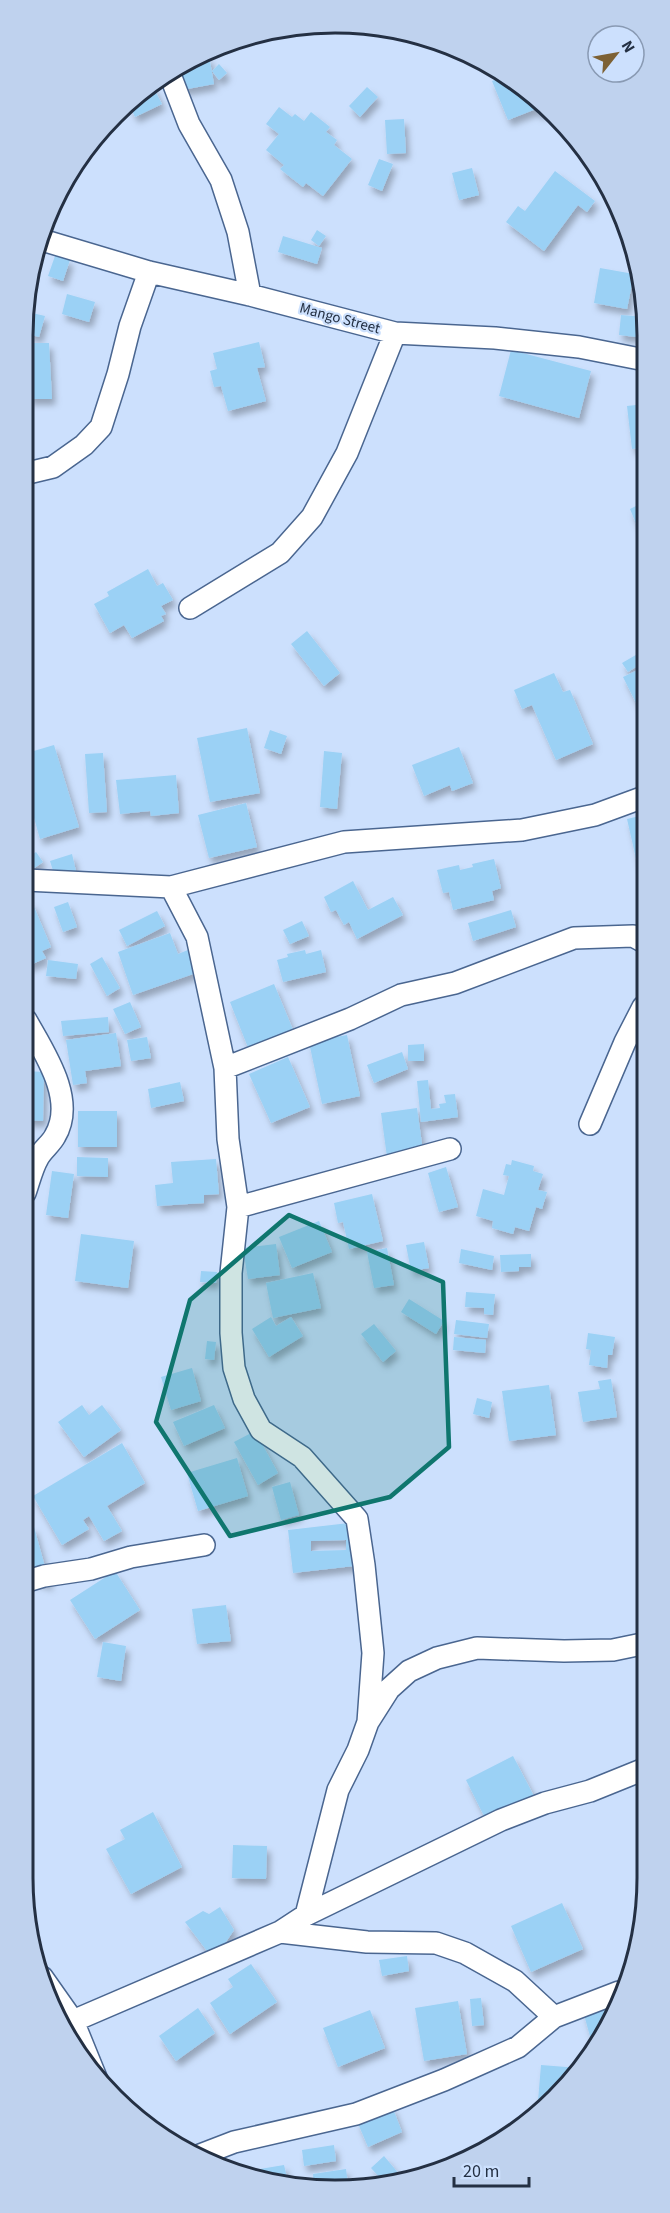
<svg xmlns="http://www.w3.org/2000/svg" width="670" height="2213" viewBox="0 0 670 2213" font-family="'Source Sans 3',sans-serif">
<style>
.building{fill:#9bd1f5;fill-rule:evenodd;filter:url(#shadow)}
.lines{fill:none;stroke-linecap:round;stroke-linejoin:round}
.minor-casing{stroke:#4a6690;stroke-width:24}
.minor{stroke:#fff;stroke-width:21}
.marked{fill:#0f766e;fill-opacity:0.2;stroke:#0f766e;stroke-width:4.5;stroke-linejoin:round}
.labels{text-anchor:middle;stroke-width:4.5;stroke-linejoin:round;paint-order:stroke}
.street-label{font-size:15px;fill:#243043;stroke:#cce0fd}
.rim{fill:none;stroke:#243043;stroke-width:3}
</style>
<defs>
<filter id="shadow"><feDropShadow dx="3.5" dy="6" stdDeviation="3" flood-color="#0004"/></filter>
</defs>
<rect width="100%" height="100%" fill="#cce0fd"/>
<path class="building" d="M209 56 214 84 182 90 178 68Z
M219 64 227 73 219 80 212 71Z
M505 76 548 111 539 114 536 109 508 120 492 81Z
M152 85 162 104 135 117 130 106Z
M367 87 378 97 360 117 349 106Z
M279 107 292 117 295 114 304 121 311 112 330 127 326 132 337 140 334 145 352 159 323 196 306 183 303 187 280 169 284 165 266 150 279 134 266 124Z
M404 119 406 153 387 154 385 120Z
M379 159 393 164 382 191 368 185Z
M472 168 479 195 459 200 452 173Z
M555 171 595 201 587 212 578 205 544 251 506 222 518 206 525 211Z
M317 230 326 236 319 246 311 240Z
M283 236 322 248 317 264 278 252Z
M55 256 70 260 63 281 48 276Z
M600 268 634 274 627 309 594 303Z
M67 294 95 302 89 322 62 314Z
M28 312 45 316 39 337 28 334Z
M621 315 645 317V338L619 335Z
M259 342 265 367 257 368 266 401 228 411 221 386 214 387 210 371 217 369 213 353Z
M28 343H49L52 399H28Z
M511 350 591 371 579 418 499 396Z
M645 404V447L632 449 627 406Z
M644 502V543L630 509Z
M148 569 157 586 163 583 173 600 161 606 166 614 161 616 164 621 132 638 124 625 110 633 94 604 109 596 107 592Z
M307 631 340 673 324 686 291 644Z
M641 652 644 656V667L642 663 628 672 622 663Z
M642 668 644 672V719L623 677Z
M554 673 563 692 570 690 593 744 556 760 532 705 522 709 514 690Z
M247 728 260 793 210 802 197 738Z
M270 730 287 736 281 754 264 748Z
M54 745 79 827 40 839 27 793V753Z
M459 747 473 783 452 791 450 785 424 796 412 765Z
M324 751 342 753 337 809 320 807Z
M103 753 107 812 89 813 85 754Z
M176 775 179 813 151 816 150 811 120 814 116 780Z
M246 803 257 847 209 858 198 815Z
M644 815V862L637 863 627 819Z
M36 852 43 862 26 874V859Z
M72 854 76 871 55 877 50 861Z
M494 859 501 888 492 891 494 900 453 910 449 892 443 893 437 870 459 865 460 870 473 867 472 864Z
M353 881 368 910 393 897 403 915 357 939 349 922 344 925 336 910 331 912 324 897Z
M32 902 51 947 42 951 46 958 26 967V905Z
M68 902 77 927 63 932 54 907Z
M511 910 516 927 473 941 468 923Z
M157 911 165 926 127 946 119 930Z
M302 921 309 936 290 944 283 930Z
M170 933 178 954 188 950 196 973 133 995 118 952Z
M305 950 306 954 321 950 326 972 283 982 277 960 288 957 287 954Z
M102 957 120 988 107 996 90 964Z
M48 960 78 964 76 979 46 976Z
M274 984 294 1032 249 1050 230 1002Z
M130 1002 141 1027 125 1034 113 1009Z
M108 1017 109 1032 63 1036 61 1021Z
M116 1033 121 1066 85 1071 87 1083 73 1085 66 1040Z
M347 1035 360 1096 322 1104 309 1042Z
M147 1037 151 1058 131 1061 127 1040Z
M424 1044V1061H408V1045Z
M402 1052 408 1069 374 1083 367 1065Z
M288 1057 310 1107 271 1123 249 1074Z
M26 1071 44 1072 43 1121 25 1120Z
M428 1080 431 1109 440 1108 439 1104 446 1103 444 1095 455 1094 458 1117 421 1122 417 1081Z
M180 1082 184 1101 151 1108 148 1089Z
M417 1108 423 1151 387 1157 381 1113Z
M78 1111H117V1147H78Z
M77 1157 108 1158V1177L77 1176Z
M216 1159 219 1194 204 1195V1203L157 1206 155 1185 173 1183 171 1162Z
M512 1160 534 1166 533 1171 543 1174 538 1190 547 1192 542 1209 536 1207 529 1231 515 1227 513 1234 492 1228 493 1221 476 1216 483 1189 504 1195 509 1176 503 1175 506 1164 511 1165Z
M446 1167 458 1207 439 1212 428 1173Z
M52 1171 74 1174 68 1218 46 1215Z
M372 1194 383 1241 349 1249 343 1222 338 1223 334 1203Z
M319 1221 332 1252 292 1268 279 1237Z
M81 1234 134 1241 128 1288 75 1281Z
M424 1242 429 1268 411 1271 406 1245Z
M276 1244 280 1275 248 1279 243 1248Z
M387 1248 394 1285 374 1288 367 1252Z
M461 1249 494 1256 492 1270 459 1263Z
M531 1254V1267H519V1271L501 1272 500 1255Z
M201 1271 217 1272 216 1283 200 1282Z
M313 1273 321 1308 273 1318 266 1283Z
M466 1292 495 1294 493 1315 484 1314V1308L465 1307Z
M409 1299 444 1321 436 1334 401 1312Z
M271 1317 276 1326 291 1317 303 1336 269 1357 252 1329Z
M456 1320 489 1324 487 1338 454 1334Z
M374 1324 396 1351 383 1362 361 1334Z
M588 1333 615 1337 612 1355H608L607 1368 589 1365 591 1350 586 1349Z
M454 1337 486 1340 485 1353 453 1350Z
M207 1341 216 1342 214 1360 205 1359Z
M192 1368 201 1401 171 1410 161 1377Z
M611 1379 617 1417 583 1422 578 1392 600 1389 598 1381Z
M549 1385 556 1435 509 1441 502 1391Z
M477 1398 492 1402 489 1418 473 1414Z
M82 1405 89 1415 102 1405 121 1430 84 1457 58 1422Z
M214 1405 225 1428 184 1446 173 1422Z
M255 1431 278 1473 258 1485 234 1442Z
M122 1443 145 1483 107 1506 122 1531 104 1541 89 1516 83 1520 89 1529 62 1545 33 1496Z
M237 1458 248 1496 198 1511 187 1473Z
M290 1482 299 1515 281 1520 272 1487Z
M349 1523 354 1566 293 1573 288 1530ZM346 1540V1550L311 1551V1541Z
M34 1527 50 1585 24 1577V1530Z
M115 1571 140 1610 95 1639 70 1600Z
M226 1605 231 1641 197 1644 192 1609Z
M103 1642 126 1646 121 1681 97 1677Z
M513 1756 534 1796 486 1820 466 1780Z
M153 1812 182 1867 131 1894 106 1849 125 1839 120 1830Z
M233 1845 267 1846 266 1879 232 1878Z
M562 1903 583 1949 531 1972 511 1926Z
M220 1907 234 1930 222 1948 207 1951 185 1922 203 1911 209 1914Z
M407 1956 409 1971 382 1976 379 1960Z
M251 1964 277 2002 230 2034 210 2003 233 1987 228 1979Z
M481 1998 484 2025 472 2026 470 1999Z
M458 2001 467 2054 424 2061 415 2008Z
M615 2002 598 2045 593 2047 583 2011Z
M198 2008 215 2033 176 2061 159 2036Z
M370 2010 385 2048 338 2067 323 2028Z
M541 2065 579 2068 548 2102 538 2101Z
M392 2106 402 2132 368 2147 357 2121Z
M334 2145 336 2161 304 2166 302 2150Z
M384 2156 405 2181 384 2182 371 2168Z
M284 2165 289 2186 242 2172Z
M346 2169 348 2184 314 2187 313 2174Z"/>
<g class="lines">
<defs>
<path id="minor" d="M169 72 189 124 221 180 238 232 250 295
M42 240 149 272 250 295 395 333 495 338 579 347 645 360
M28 473 53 467 84 445 101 427 118 374 130 326 149 272
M190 608 280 553 312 517 347 453 395 333
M26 880 171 887 344 842 522 830 595 815 644 797
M171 887 197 937 225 1068 228 1139 238 1207 231 1273V1333L234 1368 244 1399 261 1430 302 1457 357 1519 364 1565 373 1653 368 1722
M225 1068 350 1019 401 995 455 983 574 938 633 936 644 942
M590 1124 625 1042 643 1007
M25 1193C29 1182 32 1168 38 1158 42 1150 51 1144 55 1136 77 1099 43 1051 26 1020
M238 1207 450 1149
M24 1582 44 1576 91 1569 131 1557 204 1545
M306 1915 338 1790 358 1750 368 1722 389 1689 409 1671 437 1658 477 1648 564 1651 613 1650 642 1644
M280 1932 367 1942 436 1943 465 1953 515 1981 554 2017
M42 1977 73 2021 97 2080
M73 2021 280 1932 306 1915 501 1820 545 1803 590 1791 642 1770
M195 2157 234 2142 356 2114 444 2080 518 2047 554 2017 619 1992"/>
</defs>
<use href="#minor" class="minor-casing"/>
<use href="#minor" class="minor"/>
</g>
<path class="marked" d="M289 1215 443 1282 449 1447 390 1497 230 1536 156 1422 190 1300Z"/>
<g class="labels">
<g class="street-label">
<text transform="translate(340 318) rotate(15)" y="5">Mango Street</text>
</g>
</g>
<path d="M0 0H670V2213H0ZM335 33H335A302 302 0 0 1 637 335V1878A302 302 0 0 1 335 2180H335A302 302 0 0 1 33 1878V335A302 302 0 0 1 335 33Z" fill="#bfd2ee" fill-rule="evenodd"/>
<path class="rim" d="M335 33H335A302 302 0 0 1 637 335V1878A302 302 0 0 1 335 2180H335A302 302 0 0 1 33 1878V335A302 302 0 0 1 335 33Z"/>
<g transform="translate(616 54) rotate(59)"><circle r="28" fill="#cce0fd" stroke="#899ab3" stroke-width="1.5"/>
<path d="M0-4.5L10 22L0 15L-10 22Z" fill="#7d6134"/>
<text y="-9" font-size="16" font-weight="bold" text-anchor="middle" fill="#243043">N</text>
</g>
<path d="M454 2177v9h75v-9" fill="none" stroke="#243043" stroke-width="3"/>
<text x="463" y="2177" font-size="18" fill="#243043" stroke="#cce0fd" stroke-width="4.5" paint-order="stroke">20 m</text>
</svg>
